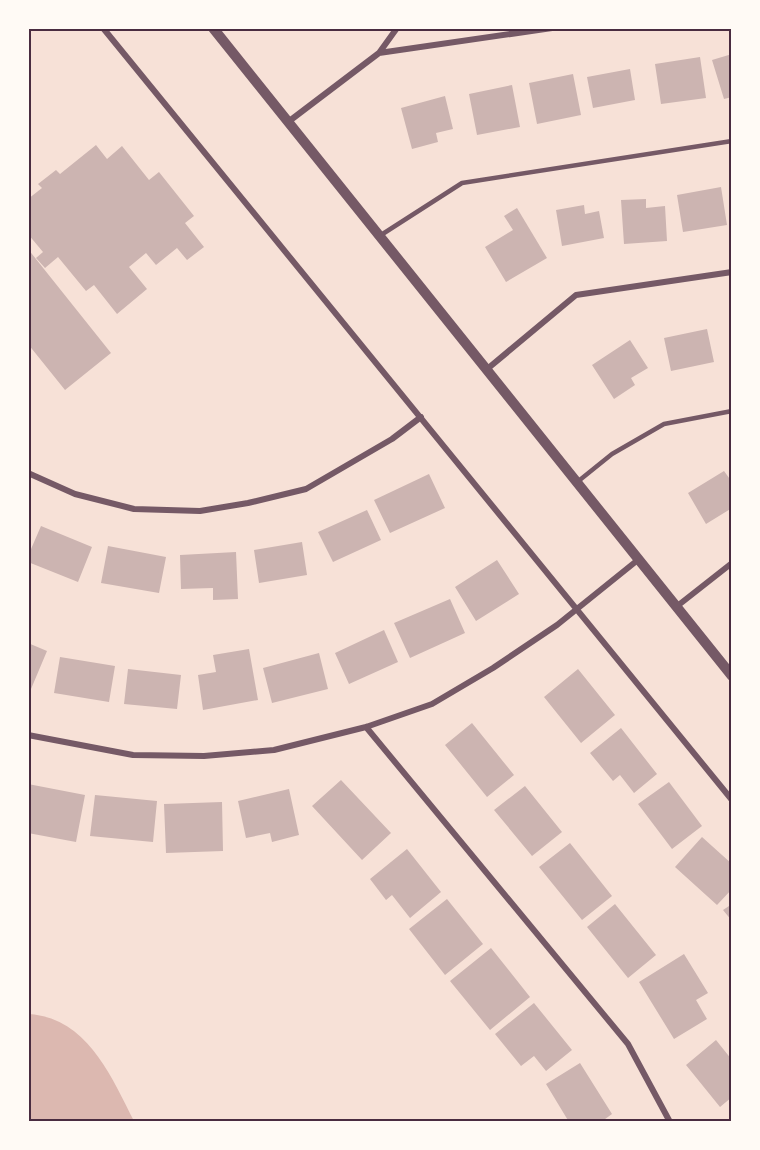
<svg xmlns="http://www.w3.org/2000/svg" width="760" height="1150" viewBox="0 0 760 1150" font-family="Raleway,sans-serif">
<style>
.water{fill:#dcb8b0}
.building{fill:#ccb4b1}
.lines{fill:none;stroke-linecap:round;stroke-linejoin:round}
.service{stroke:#755966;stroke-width:4.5}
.minor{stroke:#755966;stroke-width:6}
.tertiary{stroke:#755966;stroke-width:10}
.neatline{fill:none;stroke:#4a2c40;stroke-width:2}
</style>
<rect width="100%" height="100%" fill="#f7e1d7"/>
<path class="water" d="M29 1014C87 1018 111 1076 134 1121H29Z"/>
<path class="building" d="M732 54V97L724 99 712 60Z
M700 57 706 98 661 104 655 64Z
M630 69 635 100 593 108 587 77Z
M573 74 581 115 537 124 529 83Z
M512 85 520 127 477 135 469 94Z
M445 96 453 129 436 133 438 142 412 149 401 108Z
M96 145 107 159 122 146 149 180 159 172 194 216 185 223 204 247 187 260 177 248 156 265 146 253 129 267 147 289 117 314 94 285 86 291 58 257 45 268 36 258 43 252 28 234V199L42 188 38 184 56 170 60 174Z
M721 187 727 225 683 232 677 195Z
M646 199V208L665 206 667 241 624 244 621 200Z
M584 205 585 214 599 211 604 238 562 246 556 210Z
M517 208 547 258 506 282 485 247 513 230 504 216Z
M28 249 111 353 65 390 28 344Z
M707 329 714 362 671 371 664 338Z
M630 340 648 368 631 378 635 385 614 399 592 365Z
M724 471 732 482V508L706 524 688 493Z
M429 474 445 508 390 533 374 500Z
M367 510 381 540 333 562 318 532Z
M41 526 92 547 78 582 28 562V556Z
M302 542 307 575 259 583 254 550Z
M108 546 166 557 159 593 101 583Z
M236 552 238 599 213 600V588L181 589 180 555Z
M497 560 519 594 476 621 455 587Z
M450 599 465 633 410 658 394 623Z
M384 630 398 662 349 684 335 653Z
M28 643 47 651 31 689 28 688Z
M249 649 258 700 203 710 198 675 216 672 213 655Z
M319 653 328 689 272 703 263 668Z
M60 657 115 666 109 702 54 693Z
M128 669 181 675 177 709 124 704Z
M578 669 615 715 581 743 544 697Z
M472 723 514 775 487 797 445 745Z
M621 728 657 774 634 793 620 775 613 781 590 753Z
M341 780 391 833 362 860 312 806Z
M669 782 702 826 672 849 638 804Z
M28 784 85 795 76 842 28 833Z
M525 786 562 832 532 856 494 810Z
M289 789 299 835 272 842 270 833 246 838 238 801Z
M95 795 157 801 153 842 90 836Z
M222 802 223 851 166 853 164 804Z
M702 837 732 864V889L717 905 675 867Z
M570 843 612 896 582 920 539 867Z
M407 849 441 892 410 918 392 895 386 900 370 879Z
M447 899 483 944 445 975 409 929Z
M615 904 656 955 628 978 587 927Z
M732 904V921L723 910Z
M491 948 530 997 490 1030 450 981Z
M684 954 708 993 696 1000 707 1019 674 1039 639 982Z
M534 1003 572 1050 546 1071 534 1056 521 1066 495 1034Z
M716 1040 732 1060V1097L720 1107 686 1065Z
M580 1063 612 1114 601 1122H569L546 1084Z"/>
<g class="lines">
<path class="service" d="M381 235 462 183 732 141
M576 483 612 454 664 424 732 411"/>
<path class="minor" d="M103 28 732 800
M379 53 397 28
M288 122 379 53 552 28
M486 370 576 295 732 272
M28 473 75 494 134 509 200 511 248 503 306 489 392 439 421 417
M676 607 732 563
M366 727 628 1044 670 1122
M28 735 133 755 204 756 274 750 366 727 432 704 493 668 557 625 639 559"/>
<path class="tertiary" d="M213 28 732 676"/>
</g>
<rect width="760" height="1150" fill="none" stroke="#fffaf5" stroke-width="60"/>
<rect x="30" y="30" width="700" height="1090" class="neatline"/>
</svg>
